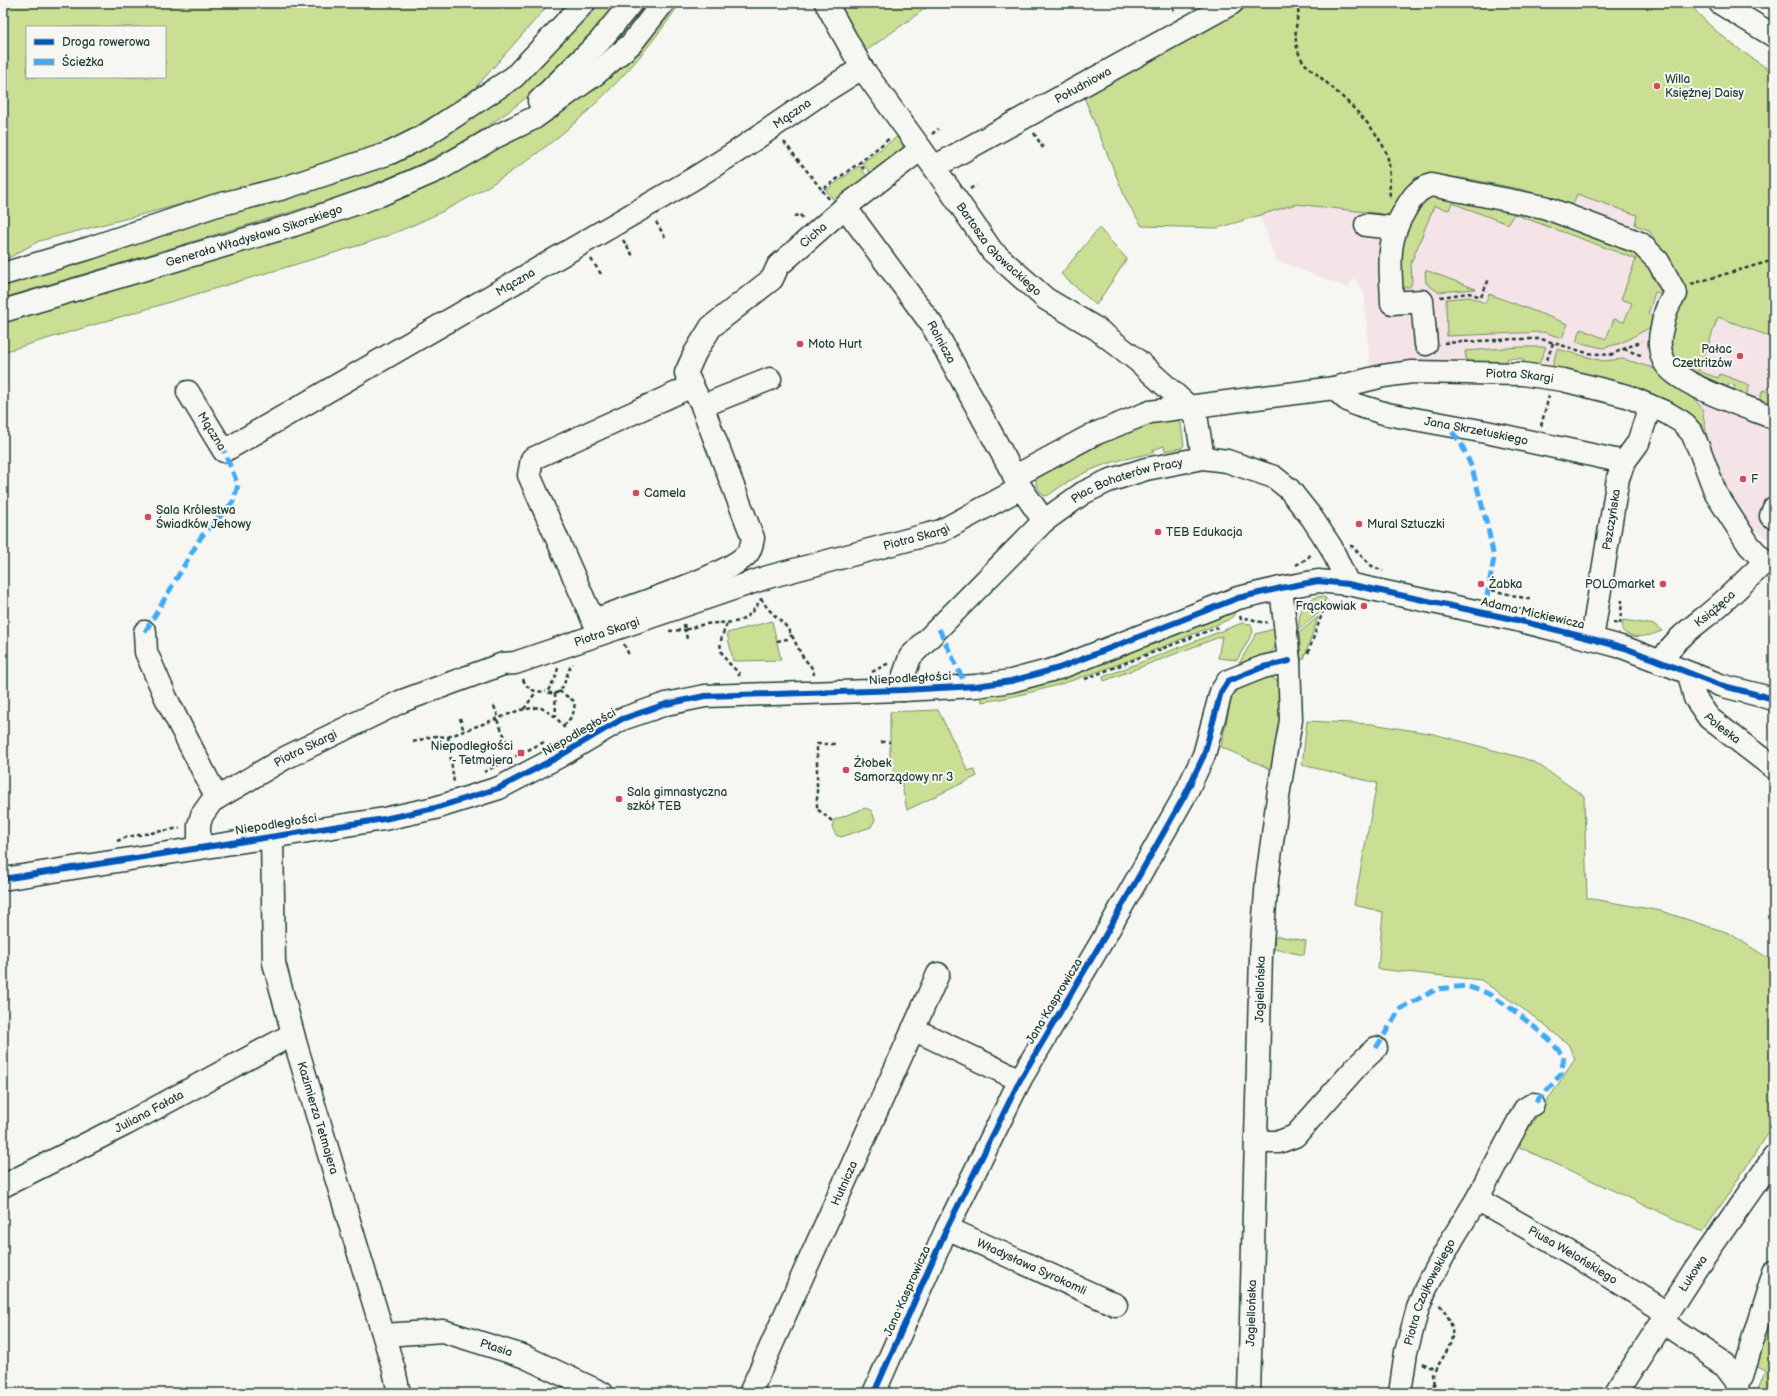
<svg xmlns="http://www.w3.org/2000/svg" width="1777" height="1396" viewBox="0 0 1777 1396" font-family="'Balsamiq Sans',sans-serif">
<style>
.built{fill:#f4e3e7}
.green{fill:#cadf94;stroke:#748e64;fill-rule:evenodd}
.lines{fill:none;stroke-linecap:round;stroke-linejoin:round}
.minor-casing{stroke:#1f3d34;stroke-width:25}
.major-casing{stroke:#1f3d34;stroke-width:25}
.path{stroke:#1f3d34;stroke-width:2.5;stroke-dasharray:4 3;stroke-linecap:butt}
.minor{stroke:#f6f6f2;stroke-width:22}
.major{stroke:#f6f6f2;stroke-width:22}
.quiet{stroke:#3fa9f5;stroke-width:5;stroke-dasharray:10 5;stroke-linecap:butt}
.cycleway-casing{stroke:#f6f6f2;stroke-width:8}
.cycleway{stroke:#0057b8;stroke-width:6}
.poi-dot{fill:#d1495b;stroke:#f6f6f2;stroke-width:1.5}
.labels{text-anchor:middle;stroke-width:4;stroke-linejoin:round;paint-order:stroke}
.poi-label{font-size:12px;fill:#1f3d34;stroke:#f6f6f2;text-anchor:start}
.street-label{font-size:12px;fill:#1f3d34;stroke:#f6f6f2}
</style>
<rect width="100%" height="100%" fill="#f6f6f2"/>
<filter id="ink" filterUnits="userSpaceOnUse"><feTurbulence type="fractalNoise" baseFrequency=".025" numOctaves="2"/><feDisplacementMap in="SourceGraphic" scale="8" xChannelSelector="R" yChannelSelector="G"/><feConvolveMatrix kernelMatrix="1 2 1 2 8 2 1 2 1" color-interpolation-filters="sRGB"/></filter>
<g filter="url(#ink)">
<path class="built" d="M1254 3H1689L1697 13 1742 52 1774 73V543L1748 524 1673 406 1647 392 1545 366 1540 363 1538 366 1526 367 1523 359 1508 358 1506 366 1370 368 1364 293 1354 278 1348 288 1276 260 1260 215 1218 228 1142 226 1127 202 1084 97Z"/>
<path class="green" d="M3 3H550L470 94 395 138 318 169 39 241 3 261ZM27 27H165V77H27Z
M586 3H617C580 48 540 91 491 124 414 176 326 202 237 228 159 252 81 275 3 298V277L423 140Z
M644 3H654L634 28 605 52Z
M675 3H680C605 115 495 199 367 243L3 352V321L320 227 382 206 429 186 644 44Z
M836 3H933L863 53Z
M1254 3H1689C1712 32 1744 53 1774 73V338L1718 317 1696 379 1671 358 1663 258 1649 230 1635 225 1637 215 1577 194 1573 205 1520 189 1473 180 1432 174 1414 178 1400 198 1392 215 1296 204 1218 228 1142 226 1127 202 1084 97Z
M897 137 903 144V149L871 174 862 163Z
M859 166 867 176 835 202 826 190Z
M1422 193 1542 210 1647 256 1664 295 1655 292 1648 314 1655 316 1651 327 1621 343 1603 348 1576 342 1581 329 1606 339 1614 319 1624 322 1632 303 1621 299 1636 259 1514 214 1508 224 1452 203 1449 210 1434 206 1411 263 1412 281 1410 287H1404L1398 283 1396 248Z
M1099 228 1127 259 1096 305 1061 274Z
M1425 271H1428L1476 289 1438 292 1426 283Z
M1489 294 1568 324 1562 338 1543 332 1447 336 1446 299 1470 297 1485 303Z
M1520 347H1546L1538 366 1526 367 1523 359 1508 358 1506 366 1467 364 1465 351Z
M1557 349 1603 361 1623 359 1650 367 1667 374 1690 393 1702 409 1711 459 1673 406 1647 392 1552 368Z
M1701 372 1718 378 1720 374 1750 385 1745 399 1732 394 1735 386 1729 383 1726 393 1699 381Z
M1763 390 1774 394V408L1758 403Z
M1180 417 1184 445 1182 448 1165 451 1164 446 1153 450V453C1107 462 1086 468 1047 496L1043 495 1036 485V479L1047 472 1138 425Z
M1320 596 1326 598 1320 612 1299 630C1298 613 1302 600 1320 596Z
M1234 611V615L1230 619C1149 652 1069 689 982 702L981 695 1051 681 1082 671Z
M1318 617 1304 659H1301L1299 633Z
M1623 620 1655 625 1662 631C1649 636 1632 641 1622 630Z
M772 621 781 660 733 661 727 633Z
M1242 623 1251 624 1253 632 1237 660 1218 658 1222 636 1104 681 1103 677Z
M1277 628C1280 659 1260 658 1237 667L1256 634Z
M1269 676C1273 679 1278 680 1281 685 1288 700 1278 753 1277 772L1221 747 1234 685Z
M938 710 968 771 974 769 977 776 907 810 901 781 890 763V712Z
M1307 721 1372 724 1434 734 1523 758 1536 763 1584 796 1587 898 1661 911 1729 933 1774 962V1125L1703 1232 1517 1146 1575 1059 1568 1044 1529 1013 1481 980 1378 969 1383 912 1354 905 1377 783 1302 765Z
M865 808 872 811 875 820 871 827 841 837 836 835 832 827 834 820Z
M1278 936 1306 941 1304 955 1274 949 1275 938Z
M1774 1298V1393H1757L1766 1370 1753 1364Z"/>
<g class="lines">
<defs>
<g id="minor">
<path id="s1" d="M826 3 862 68 934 167 992 251 1046 299 1097 329 1138 361 1188 406 1197 421 1203 458"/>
<path d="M1720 3 1774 36"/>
<path id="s2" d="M934 167 1232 3"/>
<path id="s3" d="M845 207 932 325 1021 488"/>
<path d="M1366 225 1396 228"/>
<path d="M3 274 90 248 214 206 284 188 390 153 426 135 514 77 584 3"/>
<path d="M1426 344 1422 301 1392 303C1391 266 1385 243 1405 210 1413 196 1417 190 1431 185L1544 207 1640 243 1658 261 1676 294C1667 303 1664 316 1662 328 1659 338 1659 351 1664 361 1674 384 1750 408 1774 418"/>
<path d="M692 386 532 459 529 475 593 620C624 609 731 575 748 553 751 549 752 543 753 538L702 406 770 379"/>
<path id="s4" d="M1334 388 1346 399 1357 405 1387 414 1486 432 1624 462"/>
<path id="s5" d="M188 392 224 451 693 179 736 152 822 93 862 68"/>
<path id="s6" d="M698 398 686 373 695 353 711 327 772 279 778 266 845 207 921 149"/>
<path id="s7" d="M1014 477 1092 435 1150 412 1334 388 1383 376 1412 372 1522 374 1563 380 1627 396 1667 413 1682 422 1692 433 1700 451 1716 494 1749 545 1765 562"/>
<path d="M1771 516 1774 508"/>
<path d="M145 632 146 652 166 698 217 798"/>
<path id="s8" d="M1592 639 1618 478 1624 462 1638 443 1650 406"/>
<path id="s9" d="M1661 663C1672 640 1696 625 1715 609 1732 594 1748 578 1765 562L1774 564"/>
<path id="s10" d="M1689 674 1695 698 1709 718 1774 768"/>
<path id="s11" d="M903 690V678L910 657 1044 521 1083 493 1108 481 1146 469 1203 458 1227 461 1274 477 1289 489 1312 518 1331 547 1348 584"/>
<path id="s12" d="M272 836 274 963 296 1045 394 1370 399 1393"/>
<path id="s13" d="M199 847V825L202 815 212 801 285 758 402 701 503 664 515 663 768 577 941 531 1021 488 1044 521"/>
<path d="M3 879 384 819 435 808 499 788 558 757 622 719 666 704 705 696 903 690 976 686 1011 681 1059 668 1238 598 1281 588 1318 581 1348 584 1517 620 1592 639 1625 648 1720 685 1774 699"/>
<path d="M913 1029 1020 1080"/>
<path d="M1256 1142H1279L1295 1136 1358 1065 1376 1048"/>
<path id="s14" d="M3 1186 126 1124 293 1034"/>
<path id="s15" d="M1477 1199 1581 1259 1667 1313"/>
<path id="s16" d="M947 1228 1116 1305"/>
<path d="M1662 1322 1724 1363 1737 1380 1738 1393"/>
<path id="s17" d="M384 1335 443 1331 523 1356 602 1393"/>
<path d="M1737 1380 1742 1375 1774 1272"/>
<path id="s18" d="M750 1393 938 974"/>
<path d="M874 1393 947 1228 1020 1080 1102 941 1185 795 1204 755 1221 692 1228 681 1263 667 1289 661"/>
<path id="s19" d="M1249 1393 1261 955 1267 879 1279 790 1291 720 1289 661 1281 588"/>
<path id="s20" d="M1400 1393 1406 1352 1418 1308 1426 1288 1453 1238 1477 1199 1525 1109 1533 1104"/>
<path id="s21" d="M1616 1393 1695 1270 1774 1157"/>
</g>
<g id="major">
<path d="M539 101 600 41 631 3"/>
<path id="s22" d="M3 311 294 225 380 195 440 169 495 137 534 118 597 73 631 44 663 3"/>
</g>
</defs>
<use href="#minor" class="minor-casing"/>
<use href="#major" class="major-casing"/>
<path class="path" d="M1300 3C1296 25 1291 44 1304 63 1329 85 1381 127 1388 159 1391 172 1389 186 1390 199
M1172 8 1176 14
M1034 133 1043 148
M932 134 938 129
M784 142 822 190
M864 169 859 163 890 138
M970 189 976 185
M829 199 822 190 859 163
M794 217 799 214 804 219
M656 222 665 237
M623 240 633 256
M591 259 601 274
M1691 284 1774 260
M1440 297 1469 293 1481 297 1489 279
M1444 343 1516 339H1541L1587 353 1610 355 1642 341
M1624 349 1643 356
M1547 360 1553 343
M1541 426 1549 396
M1350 546H1352L1370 565 1383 571
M1296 565 1308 558 1312 552
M1492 590 1532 600
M761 598C767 610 775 615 784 624 793 634 796 646 803 657 808 664 813 666 814 675
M1240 616 1241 619C1252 616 1258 624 1267 622
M1613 623H1620
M684 624 685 630C692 628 699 625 706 624 735 620 743 629 761 599
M727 624C715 650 720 655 739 673V677
M1620 624 1622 600
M669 631 685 630 687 639
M777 641 787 639 792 635
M624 644 629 655
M1308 653 1327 600
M558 668 555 679 547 692C567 700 564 671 573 664
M872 672 889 663
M523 679C527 690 536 693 546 691
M1085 679 1218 627
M559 691 574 701C576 712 571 719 563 726
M555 693 556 716
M494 706 499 719
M524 709 536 692
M460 718 464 732
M497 720 512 752
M448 737 520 710 540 707 556 717 566 730
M413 742 433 736 448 737 454 783
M881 742H890
M484 772 544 742
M832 821 817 809V744H837
M117 841 127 837 180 828
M1423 1363 1435 1370
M1434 1384 1432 1375C1449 1347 1464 1334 1439 1304
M1433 1393 1434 1384 1439 1393"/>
<use href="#minor" class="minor"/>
<use href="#major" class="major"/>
<path class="quiet" d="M1452 432 1461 443 1472 468 1488 528 1494 558 1487 596
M939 629 966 686
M145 632 201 537 233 502 238 485 224 451
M1376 1048 1400 1009 1437 989 1466 986 1487 993 1512 1009 1549 1039 1564 1057 1561 1074 1544 1094 1533 1104"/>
<defs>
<path id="cycleway" d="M3 879 384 819 435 808 499 788 558 757 622 719 666 704 705 696 903 690 976 686 1011 681 1059 668 1238 598 1281 588 1318 581 1348 584 1517 620 1592 639 1625 648 1720 685 1774 699
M874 1393 947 1228 1020 1080 1102 941 1185 795 1204 755 1221 692 1228 681 1263 667 1289 661"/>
</defs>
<use href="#cycleway" class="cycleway-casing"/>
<use href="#cycleway" class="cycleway"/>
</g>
</g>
<g class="poi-dot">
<circle cx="1657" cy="86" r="4"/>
<circle cx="800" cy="344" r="4"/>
<circle cx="1740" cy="356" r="4"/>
<circle cx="1743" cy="479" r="4"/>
<circle cx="636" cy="493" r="4"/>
<circle cx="148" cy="517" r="4"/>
<circle cx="1359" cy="524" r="4"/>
<circle cx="1158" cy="532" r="4"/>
<circle cx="1481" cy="584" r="4"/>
<circle cx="1663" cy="584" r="4"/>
<circle cx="1364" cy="606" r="4"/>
<rect x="517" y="749" width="8" height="8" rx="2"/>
<circle cx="846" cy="770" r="4"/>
<circle cx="619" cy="799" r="4"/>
</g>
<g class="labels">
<g class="poi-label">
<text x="1665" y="83">Willa<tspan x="1665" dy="14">Księżnej Daisy</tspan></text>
<text x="808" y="348">Moto Hurt</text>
<text x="1732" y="353" text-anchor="end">Pałac<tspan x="1732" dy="14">Czettritzów</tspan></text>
<text x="1751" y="483">F</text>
<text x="644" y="497">Camela</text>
<text x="156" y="514">Sala Królestwa<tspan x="156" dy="14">Świadków Jehowy</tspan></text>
<text x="1367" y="528">Mural Sztuczki</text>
<text x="1166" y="536">TEB Edukacja</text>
<text x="1489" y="588">Żabka</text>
<text x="1655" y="588" text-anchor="end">POLOmarket</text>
<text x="1356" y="610" text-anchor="end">Frąckowiak</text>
<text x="513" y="750" text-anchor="end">Niepodległości<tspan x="513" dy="14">- Tetmajera</tspan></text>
<text x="854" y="767">Żłobek<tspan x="854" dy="14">Samorządowy nr 3</tspan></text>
<text x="627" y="796">Sala gimnastyczna<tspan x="627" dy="14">szkół TEB</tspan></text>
</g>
<g class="street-label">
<text dy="4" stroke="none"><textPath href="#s2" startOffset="170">Południowa</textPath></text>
<text dy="4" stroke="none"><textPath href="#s5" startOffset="730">Mączna</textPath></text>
<text dy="4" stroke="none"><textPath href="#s6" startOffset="219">Cicha</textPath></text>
<text dy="4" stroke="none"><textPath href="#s22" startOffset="262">Generała Władysława Sikorskiego</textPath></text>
<text dy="4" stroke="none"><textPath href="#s1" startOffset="302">Bartosza Głowackiego</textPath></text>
<text dy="4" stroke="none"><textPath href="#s5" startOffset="406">Mączna</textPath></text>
<text dy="4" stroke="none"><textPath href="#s3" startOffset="166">Rolnicza</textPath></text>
<text dy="4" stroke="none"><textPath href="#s7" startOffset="524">Piotra Skargi</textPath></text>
<text dy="4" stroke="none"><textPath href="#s5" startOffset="46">Mączna</textPath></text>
<text dy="4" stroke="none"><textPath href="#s4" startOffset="151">Jana Skrzetuskiego</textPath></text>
<text dy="4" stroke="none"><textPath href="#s11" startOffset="319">Plac Bohaterów Pracy</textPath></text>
<text dy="4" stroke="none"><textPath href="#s8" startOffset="121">Pszczyńska</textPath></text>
<text dy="4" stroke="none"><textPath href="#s13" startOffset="805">Piotra Skargi</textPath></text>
<text dy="4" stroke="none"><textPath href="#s9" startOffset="77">Książęca</textPath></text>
<text transform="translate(1533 613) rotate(13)" y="4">Adama Mickiewicza</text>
<text dy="4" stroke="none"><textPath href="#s13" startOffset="481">Piotra Skargi</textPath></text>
<text transform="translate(910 678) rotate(-3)" y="4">Niepodległości</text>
<text dy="4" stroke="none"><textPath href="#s10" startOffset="66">Poleska</textPath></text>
<text transform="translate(579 732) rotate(-30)" y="4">Niepodległości</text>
<text dy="4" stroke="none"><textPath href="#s13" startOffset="157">Piotra Skargi</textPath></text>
<text transform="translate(276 824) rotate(-9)" y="4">Niepodległości</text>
<text dy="4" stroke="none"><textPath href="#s19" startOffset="404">Jagiellońska</textPath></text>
<text transform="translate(1054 1001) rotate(-59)" y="4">Jana Kasprowicza</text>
<text dy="4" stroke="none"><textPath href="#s14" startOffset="164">Juliana Fałata</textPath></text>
<text dy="4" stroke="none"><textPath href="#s12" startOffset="288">Kazimierza Tetmajera</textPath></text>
<text dy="4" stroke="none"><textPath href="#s18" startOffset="230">Hutnicza</textPath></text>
<text dy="4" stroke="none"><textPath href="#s15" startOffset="111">Piusa Welońskiego</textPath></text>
<text dy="4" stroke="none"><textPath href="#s16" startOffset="93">Władysława Syrokomli</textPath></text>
<text dy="4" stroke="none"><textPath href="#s21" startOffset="142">Łukowa</textPath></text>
<text transform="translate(907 1291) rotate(-66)" y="4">Jana Kasprowicza</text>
<text dy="4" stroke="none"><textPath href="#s20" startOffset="106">Piotra Czajkowskiego</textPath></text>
<text dy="4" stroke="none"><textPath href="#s19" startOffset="80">Jagiellońska</textPath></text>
<text dy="4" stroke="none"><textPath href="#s17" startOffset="115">Ptasia</textPath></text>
</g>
</g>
<rect width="1777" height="1396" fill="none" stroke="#f6f6f2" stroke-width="16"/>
<rect x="8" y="8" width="1761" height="1380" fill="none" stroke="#1f3d34" stroke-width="1.5" filter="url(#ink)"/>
<rect x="26" y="26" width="140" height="52" fill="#f6f6f2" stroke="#a0aca6"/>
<rect x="34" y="39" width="20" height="6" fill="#0057b8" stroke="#a0aca6"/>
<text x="62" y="46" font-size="12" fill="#1f3d34">Droga rowerowa</text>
<rect x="34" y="59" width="20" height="6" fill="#3fa9f5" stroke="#a0aca6"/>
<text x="62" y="66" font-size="12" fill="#1f3d34">Ścieżka</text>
</svg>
